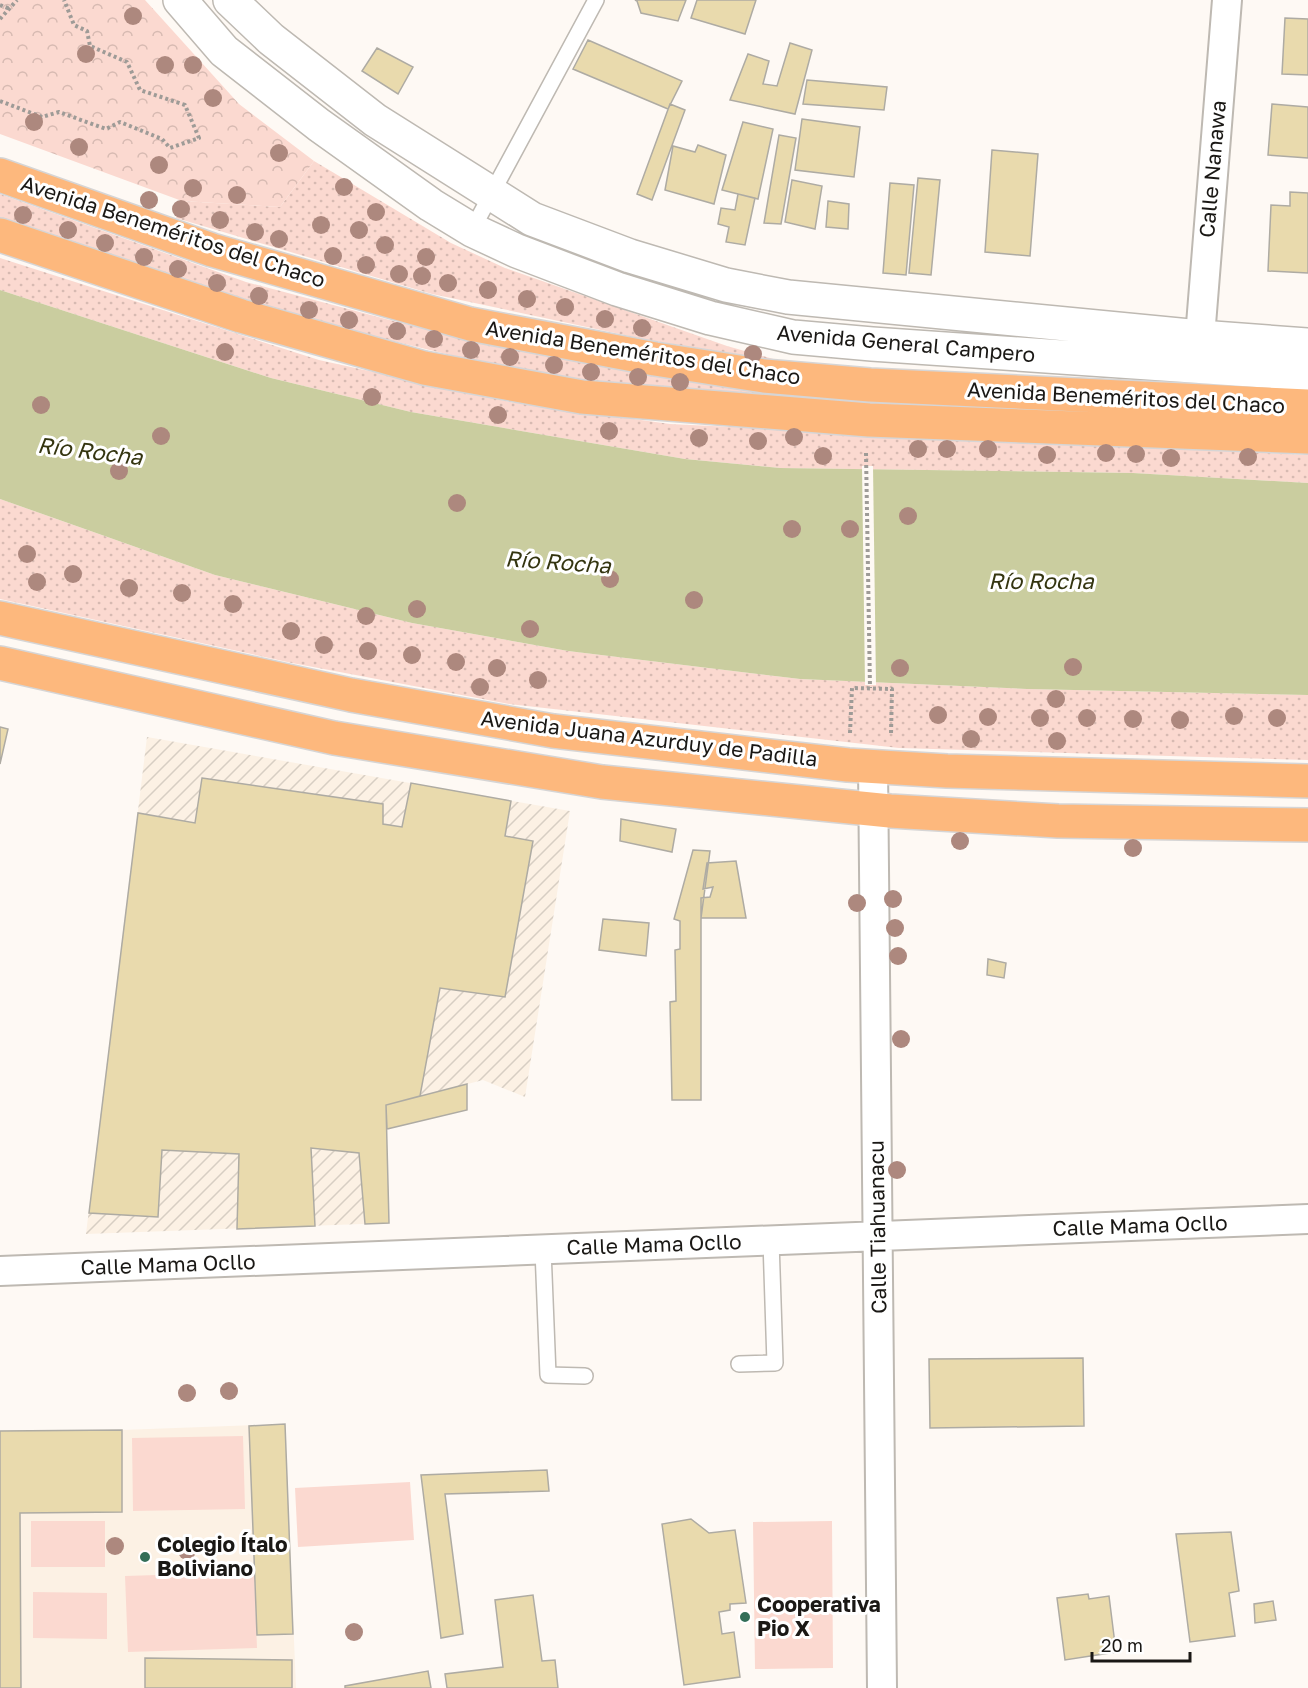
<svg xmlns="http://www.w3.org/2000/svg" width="1308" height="1688" viewBox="0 0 1308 1688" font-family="'Golos Text',sans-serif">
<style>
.built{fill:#fcf1e4}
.industrial{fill:url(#industrial-furrows)}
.grass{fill:url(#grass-dots)}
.forest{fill:url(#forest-crowns)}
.pitch{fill:#fbd9d0}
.water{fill:#cacd9f}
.pier{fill:#fef9f4}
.building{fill:#e9daad;stroke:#aeaba3;stroke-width:1.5}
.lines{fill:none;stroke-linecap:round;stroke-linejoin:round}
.service-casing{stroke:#beb9b2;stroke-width:18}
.minor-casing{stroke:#beb9b2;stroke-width:32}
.tertiary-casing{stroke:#beb9b2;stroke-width:36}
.primary-casing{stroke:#d6d5d5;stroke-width:36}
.path{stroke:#9e9b97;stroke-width:4;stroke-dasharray:3 3;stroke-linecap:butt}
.service{stroke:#fff;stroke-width:15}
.minor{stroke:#fff;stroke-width:28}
.tertiary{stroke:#fff;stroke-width:33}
.primary{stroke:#fdb87d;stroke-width:33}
.tree{fill:#ad887e}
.poi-dot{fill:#326e58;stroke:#fff;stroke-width:2}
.labels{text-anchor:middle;stroke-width:6;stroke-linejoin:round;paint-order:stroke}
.street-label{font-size:21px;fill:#1a1815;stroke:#fff}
.poi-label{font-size:21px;font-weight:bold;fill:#1a1815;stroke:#fff;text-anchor:start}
.water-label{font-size:22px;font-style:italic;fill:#343510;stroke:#fff}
</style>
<defs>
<pattern id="industrial-furrows" width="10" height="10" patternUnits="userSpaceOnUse" patternTransform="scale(1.5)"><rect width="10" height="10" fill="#fcf1e4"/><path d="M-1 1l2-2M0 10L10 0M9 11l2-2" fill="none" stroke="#d7cec3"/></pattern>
<pattern id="grass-dots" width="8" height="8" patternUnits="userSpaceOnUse" patternTransform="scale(1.5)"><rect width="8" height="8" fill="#fbd9d0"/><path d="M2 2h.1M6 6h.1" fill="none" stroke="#d7bab2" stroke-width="1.8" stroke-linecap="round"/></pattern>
<pattern id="forest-crowns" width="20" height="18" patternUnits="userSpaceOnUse" patternTransform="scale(1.5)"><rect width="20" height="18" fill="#fbd9d0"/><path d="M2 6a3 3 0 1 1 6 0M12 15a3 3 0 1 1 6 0" fill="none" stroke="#d7bab2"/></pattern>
</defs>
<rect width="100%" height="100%" fill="#fef9f4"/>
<path class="built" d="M285 1424 296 1688H0V1431L122 1430Z"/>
<path class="industrial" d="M147 737 570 811 525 1097 483 1080 386 1105 389 1223 86 1234Z"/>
<path class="grass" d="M314 161 451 243 505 268 727 346 784 362 648 340 432 294 176 218 182 201 280 207Z
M0 194 246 282 401 323 601 364 764 394C719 392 673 392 629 386 413 361 206 287 0 219Z
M0 258 319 360 510 402 670 424 1308 455V483L1133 473 780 468 685 459 411 412 271 378 0 290Z
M0 499 215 575 412 623 568 651 800 679 1027 689 1308 695V760L899 748 509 704 292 663 0 599Z"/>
<path class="forest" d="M0 0H145L239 104 314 161 280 207 182 201 0 134Z"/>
<path class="pitch" d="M243 1436 245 1509 133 1511 132 1438Z
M410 1482 414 1540 298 1547 295 1488Z
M31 1521H105V1567H31Z
M832 1521 833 1668 755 1669 753 1522Z
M254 1572 257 1648 128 1652 125 1576Z
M33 1592 107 1593V1639L33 1638Z"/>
<path class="water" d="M0 290 271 378 411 412 685 459 780 468 1133 473 1308 483V695L1027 689 800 679 568 651 412 623 215 575 0 499Z"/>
<path class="pier" d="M862 466H873L876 685H865Z"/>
<path class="building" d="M635 0H686L678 21 641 13 637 1Z
M697 0H756L745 34 691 18Z
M1285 18 1308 19V75L1282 74Z
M588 40 682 81 668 109 573 69Z
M790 43 812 50 795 114 730 100 748 54 769 61 763 84 777 86Z
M377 48 413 67 398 94 362 71Z
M807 80 887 87 884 110 803 104Z
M670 104 685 110 652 200 637 194Z
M1272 104 1308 107V158L1268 155Z
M802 119 860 127 854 177 795 170Z
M743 122 773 129 758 199 722 190Z
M779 135 796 138 781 224 764 223Z
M698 145 726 155 714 204 665 190 673 146 695 152Z
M992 150 1038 154 1030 256 985 252Z
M918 178 940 180 931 275 909 273Z
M792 180 822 186 815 229 785 222Z
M890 183 914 185 906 275 883 273Z
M1290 192 1308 193V273L1268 271 1271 205 1290 206Z
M738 194 755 198 745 245 726 242 729 227 718 224 721 208 735 210Z
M828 201 849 204 848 229 826 227Z
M0 727 8 729 0 764Z
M202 778 383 804V824L402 827 411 783 511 801 505 836 533 841 505 997 440 988 420 1096 386 1105 389 1223 365 1224 359 1153 311 1148 315 1226 237 1229 239 1154 162 1150 158 1217 89 1213 138 813 195 823Z
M621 819 676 829 672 852 620 841Z
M693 850 710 851 701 918V1100H672L670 1002 676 1001 675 950 680 949V921L674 919Z
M736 861 746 918H701V898L710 897 713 887 703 889 707 863Z
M603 919 649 923 646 956 599 950Z
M988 959 1006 963 1004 978 987 975Z
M467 1084V1110L387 1129 386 1105Z
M1083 1358 1084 1426 930 1428 929 1359Z
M285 1424 293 1634 257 1635 249 1426Z
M122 1430V1512L20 1513 21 1688H0V1431Z
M547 1470 549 1491 445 1494 463 1634 441 1638 421 1475Z
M691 1519 709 1533 735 1530 746 1603 730 1604V1610L719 1612 722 1634 734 1632 740 1677 684 1685 662 1524Z
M1231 1532 1239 1591 1229 1593 1235 1636 1190 1642 1176 1534Z
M1088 1594 1089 1599 1109 1596 1116 1652 1065 1660 1057 1598Z
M533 1595 542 1661 555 1660 558 1688H447L445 1674 503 1667 495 1600Z
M1273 1601 1276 1620 1255 1623 1254 1604Z
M145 1658 292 1660V1688H145Z
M428 1671 431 1688H345V1686Z"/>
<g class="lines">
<defs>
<path id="service" d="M472 230 596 0
M543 1250 548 1375 585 1376
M739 1364 775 1363 771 1241"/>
<path id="minor" d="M1200 337 1227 0
M873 766 882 1688
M0 1271 1308 1219"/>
<path id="tertiary" d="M180 0 224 51 319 125 431 205 472 230 517 251 617 289 710 318 793 337 872 344 1308 374
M230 0 271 39 375 120 532 219 630 256 726 285 788 297 1200 337 1308 345"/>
<path id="primary" d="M0 175 212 250 470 324 655 359 764 376 870 385 1308 406
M0 235 241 316 424 368 582 397 869 420 1308 437
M0 618 351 695 553 731 848 765 947 771 1308 781
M0 663 334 738 602 782 890 811 1058 821 1308 825"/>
</defs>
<use href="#service" class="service-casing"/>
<use href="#minor" class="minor-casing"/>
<use href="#tertiary" class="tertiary-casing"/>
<use href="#primary" class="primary-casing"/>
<path class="path" d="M0 5 10 9
M0 19 17 0
M0 101 42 117 59 112 106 129 120 122 162 139 170 148 199 138 185 105 140 90 127 62 90 46 87 31 74 25 64 0
M866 453 870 688
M850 733 852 688 892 689 891 734"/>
<use href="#service" class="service"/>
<use href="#minor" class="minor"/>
<use href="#tertiary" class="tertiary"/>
<use href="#primary" class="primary"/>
</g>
<g class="tree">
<circle cx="133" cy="16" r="9"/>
<circle cx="86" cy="54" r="9"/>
<circle cx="165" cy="65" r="9"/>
<circle cx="193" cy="65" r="9"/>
<circle cx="213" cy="98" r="9"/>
<circle cx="34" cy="122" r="9"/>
<circle cx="79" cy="147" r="9"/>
<circle cx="279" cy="153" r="9"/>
<circle cx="159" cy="165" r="9"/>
<circle cx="344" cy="187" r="9"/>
<circle cx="193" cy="188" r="9"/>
<circle cx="237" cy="195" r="9"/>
<circle cx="149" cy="200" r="9"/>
<circle cx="181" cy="209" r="9"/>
<circle cx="376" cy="212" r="9"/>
<circle cx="23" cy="215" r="9"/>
<circle cx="220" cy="220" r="9"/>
<circle cx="321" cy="225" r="9"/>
<circle cx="68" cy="230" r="9"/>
<circle cx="359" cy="230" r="9"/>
<circle cx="255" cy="232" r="9"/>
<circle cx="279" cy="239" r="9"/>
<circle cx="105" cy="243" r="9"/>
<circle cx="385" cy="245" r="9"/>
<circle cx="333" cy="256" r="9"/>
<circle cx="144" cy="257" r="9"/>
<circle cx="426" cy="257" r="9"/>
<circle cx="366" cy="265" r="9"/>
<circle cx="178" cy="269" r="9"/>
<circle cx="399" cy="274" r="9"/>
<circle cx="422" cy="276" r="9"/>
<circle cx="217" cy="283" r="9"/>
<circle cx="448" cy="283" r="9"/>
<circle cx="488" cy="290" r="9"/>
<circle cx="259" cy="296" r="9"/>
<circle cx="527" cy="299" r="9"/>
<circle cx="565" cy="307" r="9"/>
<circle cx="309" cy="310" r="9"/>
<circle cx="605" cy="319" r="9"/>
<circle cx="349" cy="320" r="9"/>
<circle cx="642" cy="328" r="9"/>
<circle cx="397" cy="331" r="9"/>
<circle cx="434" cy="339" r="9"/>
<circle cx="471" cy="350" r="9"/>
<circle cx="225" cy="352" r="9"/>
<circle cx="753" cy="354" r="9"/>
<circle cx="510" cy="357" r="9"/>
<circle cx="554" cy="365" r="9"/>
<circle cx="591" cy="372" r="9"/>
<circle cx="638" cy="377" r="9"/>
<circle cx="680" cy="382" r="9"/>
<circle cx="372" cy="397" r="9"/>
<circle cx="41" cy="405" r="9"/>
<circle cx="498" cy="415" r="9"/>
<circle cx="609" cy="431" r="9"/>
<circle cx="161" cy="436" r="9"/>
<circle cx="794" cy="437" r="9"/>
<circle cx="699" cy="438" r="9"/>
<circle cx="758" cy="441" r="9"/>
<circle cx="918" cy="449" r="9"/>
<circle cx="947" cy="449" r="9"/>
<circle cx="988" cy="449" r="9"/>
<circle cx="1106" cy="453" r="9"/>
<circle cx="1136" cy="454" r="9"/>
<circle cx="1047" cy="455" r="9"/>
<circle cx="823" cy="456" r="9"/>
<circle cx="1248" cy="457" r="9"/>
<circle cx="1171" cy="458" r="9"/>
<circle cx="119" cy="471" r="9"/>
<circle cx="457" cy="503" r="9"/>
<circle cx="908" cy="516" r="9"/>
<circle cx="792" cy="529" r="9"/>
<circle cx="850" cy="529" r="9"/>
<circle cx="27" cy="554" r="9"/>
<circle cx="73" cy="574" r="9"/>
<circle cx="610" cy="579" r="9"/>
<circle cx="37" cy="582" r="9"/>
<circle cx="129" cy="588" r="9"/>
<circle cx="182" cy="593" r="9"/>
<circle cx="694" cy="600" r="9"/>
<circle cx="233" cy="604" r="9"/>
<circle cx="417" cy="609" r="9"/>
<circle cx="366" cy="616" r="9"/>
<circle cx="530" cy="629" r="9"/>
<circle cx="291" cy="631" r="9"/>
<circle cx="324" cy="645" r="9"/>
<circle cx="368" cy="651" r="9"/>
<circle cx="412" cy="655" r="9"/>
<circle cx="456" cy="662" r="9"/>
<circle cx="1073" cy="667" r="9"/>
<circle cx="497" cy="668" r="9"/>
<circle cx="900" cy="668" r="9"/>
<circle cx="538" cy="680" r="9"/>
<circle cx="480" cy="687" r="9"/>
<circle cx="1056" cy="699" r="9"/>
<circle cx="938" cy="715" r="9"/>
<circle cx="1234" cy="716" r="9"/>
<circle cx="988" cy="717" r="9"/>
<circle cx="1040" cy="718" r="9"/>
<circle cx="1087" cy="718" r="9"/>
<circle cx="1277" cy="718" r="9"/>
<circle cx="1133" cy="719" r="9"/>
<circle cx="1180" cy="720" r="9"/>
<circle cx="971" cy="739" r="9"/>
<circle cx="1057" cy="741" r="9"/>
<circle cx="960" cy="841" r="9"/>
<circle cx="1133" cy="848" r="9"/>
<circle cx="893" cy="899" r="9"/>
<circle cx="857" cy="903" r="9"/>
<circle cx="895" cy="928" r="9"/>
<circle cx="898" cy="956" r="9"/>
<circle cx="901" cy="1039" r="9"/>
<circle cx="897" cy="1170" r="9"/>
<circle cx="229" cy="1391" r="9"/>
<circle cx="187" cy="1393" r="9"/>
<circle cx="115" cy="1546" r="9"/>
<circle cx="219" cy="1546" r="9"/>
<circle cx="187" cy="1551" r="9"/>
<circle cx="354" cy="1632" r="9"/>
</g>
<g class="poi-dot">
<circle cx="145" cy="1557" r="6"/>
<circle cx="745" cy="1617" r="6"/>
</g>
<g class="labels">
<g class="street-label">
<text transform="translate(1213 169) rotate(-85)" y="7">Calle Nanawa</text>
<text transform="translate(173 232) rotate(18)" y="7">Avenida Beneméritos del Chaco</text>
<text transform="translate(906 344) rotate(5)" y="7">Avenida General Campero</text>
<text transform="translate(643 353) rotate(9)" y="7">Avenida Beneméritos del Chaco</text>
<text transform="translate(1126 398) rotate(3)" y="7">Avenida Beneméritos del Chaco</text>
<text transform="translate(649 739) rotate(7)" y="7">Avenida Juana Azurduy de Padilla</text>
<text transform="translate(1140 1226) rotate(-2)" y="7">Calle Mama Ocllo</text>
<text transform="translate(878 1227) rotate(-91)" y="7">Calle Tiahuanacu</text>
<text transform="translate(654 1245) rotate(-2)" y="7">Calle Mama Ocllo</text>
<text transform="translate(168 1265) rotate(-2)" y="7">Calle Mama Ocllo</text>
</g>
<g class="poi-label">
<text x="157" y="1552">Colegio Ítalo<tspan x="157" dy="24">Boliviano</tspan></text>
<text x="757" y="1612">Cooperativa<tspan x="757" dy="24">Pio X</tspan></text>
</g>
<g class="water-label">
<text transform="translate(90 451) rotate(7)" y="8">Río Rocha</text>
<text transform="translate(558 562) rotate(4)" y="8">Río Rocha</text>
<text x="1041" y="589">Río Rocha</text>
</g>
</g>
<path d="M1092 1652v9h98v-9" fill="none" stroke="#1a1815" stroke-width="3"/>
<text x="1101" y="1652" font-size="18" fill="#1a1815" stroke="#ffffff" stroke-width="4.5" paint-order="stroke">20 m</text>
</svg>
